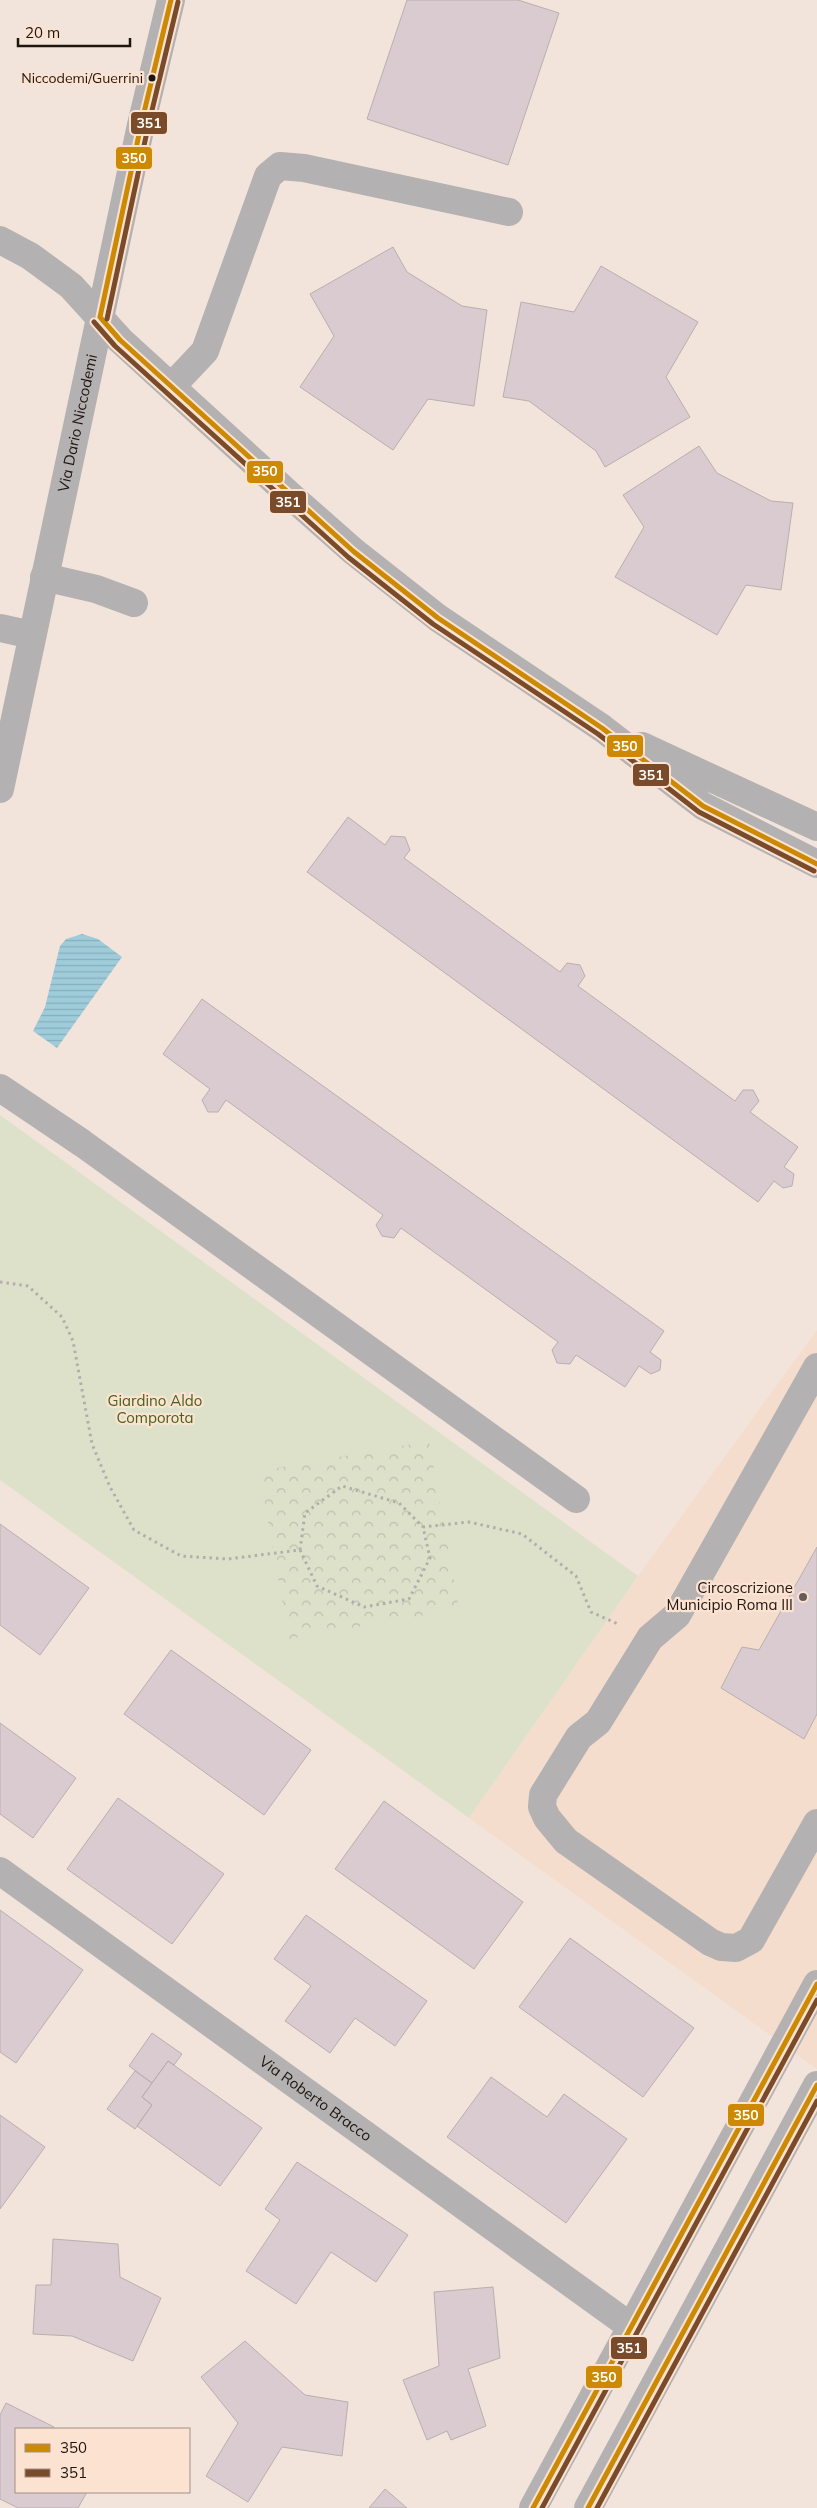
<svg xmlns="http://www.w3.org/2000/svg" width="817" height="2508" viewBox="0 0 817 2508" font-family="Mulish,sans-serif">
<style>
.built{fill:#f5ddcd}
.green{fill:#dde1ca}
.forest{fill:url(#forest-crowns)}
.water{fill:url(#water-rules)}
.building{fill:#d9cbcf;stroke:#b8afaf}
.lines{fill:none;stroke-linecap:round;stroke-linejoin:round}
.path{stroke:#b2aead;stroke-width:3;stroke-dasharray:2.5 4;stroke-linecap:butt}
.minor{stroke:#b3b1b2;stroke-width:28}
.bus-1-casing{stroke:#fce2d1;stroke-width:9}
.bus-2-casing{stroke:#fce2d1;stroke-width:9}
.bus-1{stroke:#cc8903;stroke-width:5}
.bus-2{stroke:#7a4b2a;stroke-width:5}
.bus-dot{fill:#1e150f;stroke:#fce2d1;stroke-width:2}
.poi-dot{fill:#685d56;stroke:#fce2d1;stroke-width:2}
.labels{text-anchor:middle;stroke-width:4.5;stroke-linejoin:round;paint-order:stroke}
.bus-label{font-size:14px;fill:#1e150f;stroke:#fce2d1;text-anchor:end}
.street-label{font-size:15px;fill:#1e150f;stroke:#fce2d1}
.park-label{font-size:15px;fill:#446319;stroke:#fce2d1}
.poi-label{font-size:15px;fill:#1e150f;stroke:#fce2d1;text-anchor:end}
.line-badge{stroke:#fce2d1;stroke-width:2}
.badge-label{font-size:14px;text-anchor:middle;font-weight:bold;fill:#fff}
</style>
<defs>
<pattern id="forest-crowns" width="20" height="18" patternUnits="userSpaceOnUse" patternTransform="scale(1.25)"><rect width="20" height="18" fill="#dde1ca"/><path d="M2 6a3 3 0 1 1 6 0M12 15a3 3 0 1 1 6 0" fill="none" stroke="#bdc0ac"/></pattern>
<pattern id="water-rules" width="6" height="5" patternUnits="userSpaceOnUse" patternTransform="scale(1.25)"><rect width="6" height="5" fill="#9fccda"/><path d="M0 2.5h6" fill="none" stroke="#88aeba"/></pattern>
</defs>
<rect width="100%" height="100%" fill="#f2e4db"/>
<path class="built" d="M817 1330V2069L469 1818 638 1576Z"/>
<path class="green" d="M0 1115 638 1576 469 1818 0 1480Z"/>
<path class="forest" d="M429 1441 459 1609 289 1639 259 1471Z"/>
<path class="water" d="M82 934 98 939 122 957 57 1048 33 1031 45 1007 60 946 66 939Z"/>
<path class="building" d="M407 0H518L559 13 508 165 367 119Z
M393 247 407 272 462 306 487 310 474 406 428 399 393 450 300 387 334 336 310 294Z
M601 266 698 322 666 377 690 417 605 467 596 451 529 401 503 397 521 302 574 312Z
M699 446 717 473 771 501 793 503 781 590 746 585 717 635 615 577 644 527 623 495Z
M348 817 385 845 391 836 405 837 410 850 404 858 560 972 567 963 580 965 585 976 578 986 735 1101 743 1090H753L759 1101 750 1112 798 1147 784 1167 794 1174 792 1186 783 1188 774 1181 758 1202 307 872Z
M202 999 664 1331 650 1352 661 1360 660 1370 651 1374 639 1366 625 1387 576 1355 570 1364 557 1363 552 1350 558 1342 401 1228 394 1238 382 1236 376 1225 383 1215 226 1100 218 1112H208L202 1100 210 1089 163 1054Z
M0 1524 89 1588 40 1655 0 1625Z
M817 1547V1714L804 1739 721 1688 742 1647 759 1650Z
M171 1650 311 1750 264 1815 124 1714Z
M0 1723 76 1778 33 1838 0 1814Z
M118 1798 224 1874 172 1944 67 1869Z
M384 1801 523 1902 474 1969 335 1869Z
M0 1910 83 1970 16 2063 0 2052Z
M306 1915 427 2001 395 2046 355 2018 330 2053 285 2021 311 1986 274 1959Z
M570 1938 694 2028 643 2097 519 2007Z
M152 2033 182 2054 174 2065 168 2061 152 2083 129 2066Z
M168 2061 262 2128 220 2186 137 2126 152 2105 142 2097Z
M135 2071 152 2083 142 2097 152 2105 135 2129 107 2109Z
M491 2077 547 2117 564 2094 627 2139 566 2223 447 2137Z
M0 2115 45 2147 0 2209Z
M297 2162 408 2235 376 2282 331 2252 296 2304 246 2271 280 2220 265 2209Z
M53 2239 118 2244 120 2277 161 2298 133 2361 72 2336 33 2334 36 2285H51Z
M493 2287 500 2358 468 2369 486 2426 451 2440 447 2431 427 2440 403 2380 439 2366 434 2292Z
M245 2341 305 2395 348 2402 342 2456 282 2447 248 2502 206 2476 238 2423 201 2377Z
M6 2403 54 2427 53 2429H16V2492H87L78 2508H18L0 2499V2415Z
M385 2489 407 2508H369Z"/>
<g class="lines">
<path class="path" d="M0 1282 28 1286 62 1317 73 1341 92 1444 110 1487 134 1530 181 1556 228 1559 300 1550 317 1586 364 1607 409 1599 430 1558 423 1527 469 1522 522 1534 576 1576 591 1612 618 1624
M300 1550 305 1513 342 1486 399 1503 423 1527"/>
<g class="minor">
<path d="M0 240 30 256 71 286 120 340 293 498 353 551 438 618 602 728 703 806 817 864"/>
<path d="M172 386 205 351 268 176 280 166 304 168 509 212"/>
<path d="M44 577 96 589 134 603"/>
<path d="M0 628 32 635"/>
<path d="M642 746 817 827"/>
<path id="s1" d="M0 789 141 125 171 0"/>
<path d="M0 1088 82 1143 576 1499"/>
<path d="M817 1367 677 1615 650 1638 598 1722 579 1737 543 1795 542 1807 547 1818 566 1841 710 1942 721 1947 736 1948 751 1940 817 1823"/>
<path id="s2" d="M0 1871 630 2326"/>
<path d="M533 2508 817 1984"/>
<path d="M588 2508 817 2085"/>
</g>
<defs>
<path id="bus-1" d="M100 317 120 340 353 551 438 618 602 728 703 806 817 864
M100 317 141 125 171 0
M533 2508 817 1984
M588 2508 817 2085"/>
<path id="bus-2" d="M107 319 148 127 178 2
M94 322 115 346 348 557 433 624 598 734 699 812 814 871
M542 2508 817 2000
M597 2508 817 2101"/>
</defs>
<use href="#bus-1" class="bus-1-casing"/>
<use href="#bus-2" class="bus-2-casing"/>
<use href="#bus-1" class="bus-1"/>
<use href="#bus-2" class="bus-2"/>
</g>
<circle class="bus-dot" cx="152" cy="78" r="4.5"/>
<circle class="poi-dot" cx="803" cy="1597" r="5"/>
<g class="labels">
<g class="bus-label">
<text x="143" y="83">Niccodemi/Guerrini</text>
</g>
<g class="street-label">
<text dy="5" stroke="none"><textPath href="#s1" startOffset="374">Via Dario Niccodemi</textPath></text>
<text dy="5" stroke="none"><textPath href="#s2" startOffset="389">Via Roberto Bracco</textPath></text>
</g>
<g class="park-label">
<text x="155" y="1406">Giardino Aldo<tspan x="155" dy="17">Comporota</tspan></text>
</g>
<g class="poi-label">
<text x="793" y="1593">Circoscrizione<tspan x="793" dy="17">Municipio Roma III</tspan></text>
</g>
</g>
<g class="line-badge">
<rect x="130" y="111" width="38" height="24" rx="5" fill="#7a4b2a"/>
<rect x="115" y="146" width="38" height="24" rx="5" fill="#cc8903"/>
<rect x="246" y="460" width="38" height="24" rx="5" fill="#cc8903"/>
<rect x="269" y="490" width="38" height="24" rx="5" fill="#7a4b2a"/>
<rect x="606" y="734" width="38" height="24" rx="5" fill="#cc8903"/>
<rect x="632" y="763" width="38" height="24" rx="5" fill="#7a4b2a"/>
<rect x="727" y="2103" width="38" height="24" rx="5" fill="#cc8903"/>
<rect x="610" y="2336" width="38" height="24" rx="5" fill="#7a4b2a"/>
<rect x="585" y="2365" width="38" height="24" rx="5" fill="#cc8903"/>
</g>
<g class="badge-label">
<text x="149" y="128">351</text>
<text x="134" y="163">350</text>
<text x="265" y="476">350</text>
<text x="288" y="507">351</text>
<text x="625" y="751">350</text>
<text x="651" y="780">351</text>
<text x="746" y="2120">350</text>
<text x="629" y="2353">351</text>
<text x="604" y="2382">350</text>
</g>
<rect x="15" y="2428" width="175" height="65" fill="#fce2d1" stroke="#a39083"/>
<rect x="25" y="2444" width="25" height="8" fill="#cc8903" stroke="#a39083"/>
<text x="60" y="2453" font-size="15" fill="#1e150f">350</text>
<rect x="25" y="2469" width="25" height="8" fill="#7a4b2a" stroke="#a39083"/>
<text x="60" y="2478" font-size="15" fill="#1e150f">351</text>
<path d="M18 38v8h112v-8" fill="none" stroke="#1e150f" stroke-width="2.5"/>
<text x="25" y="38" font-size="15" fill="#1e150f" stroke="#fce2d1" stroke-width="4" paint-order="stroke">20 m</text>
</svg>
